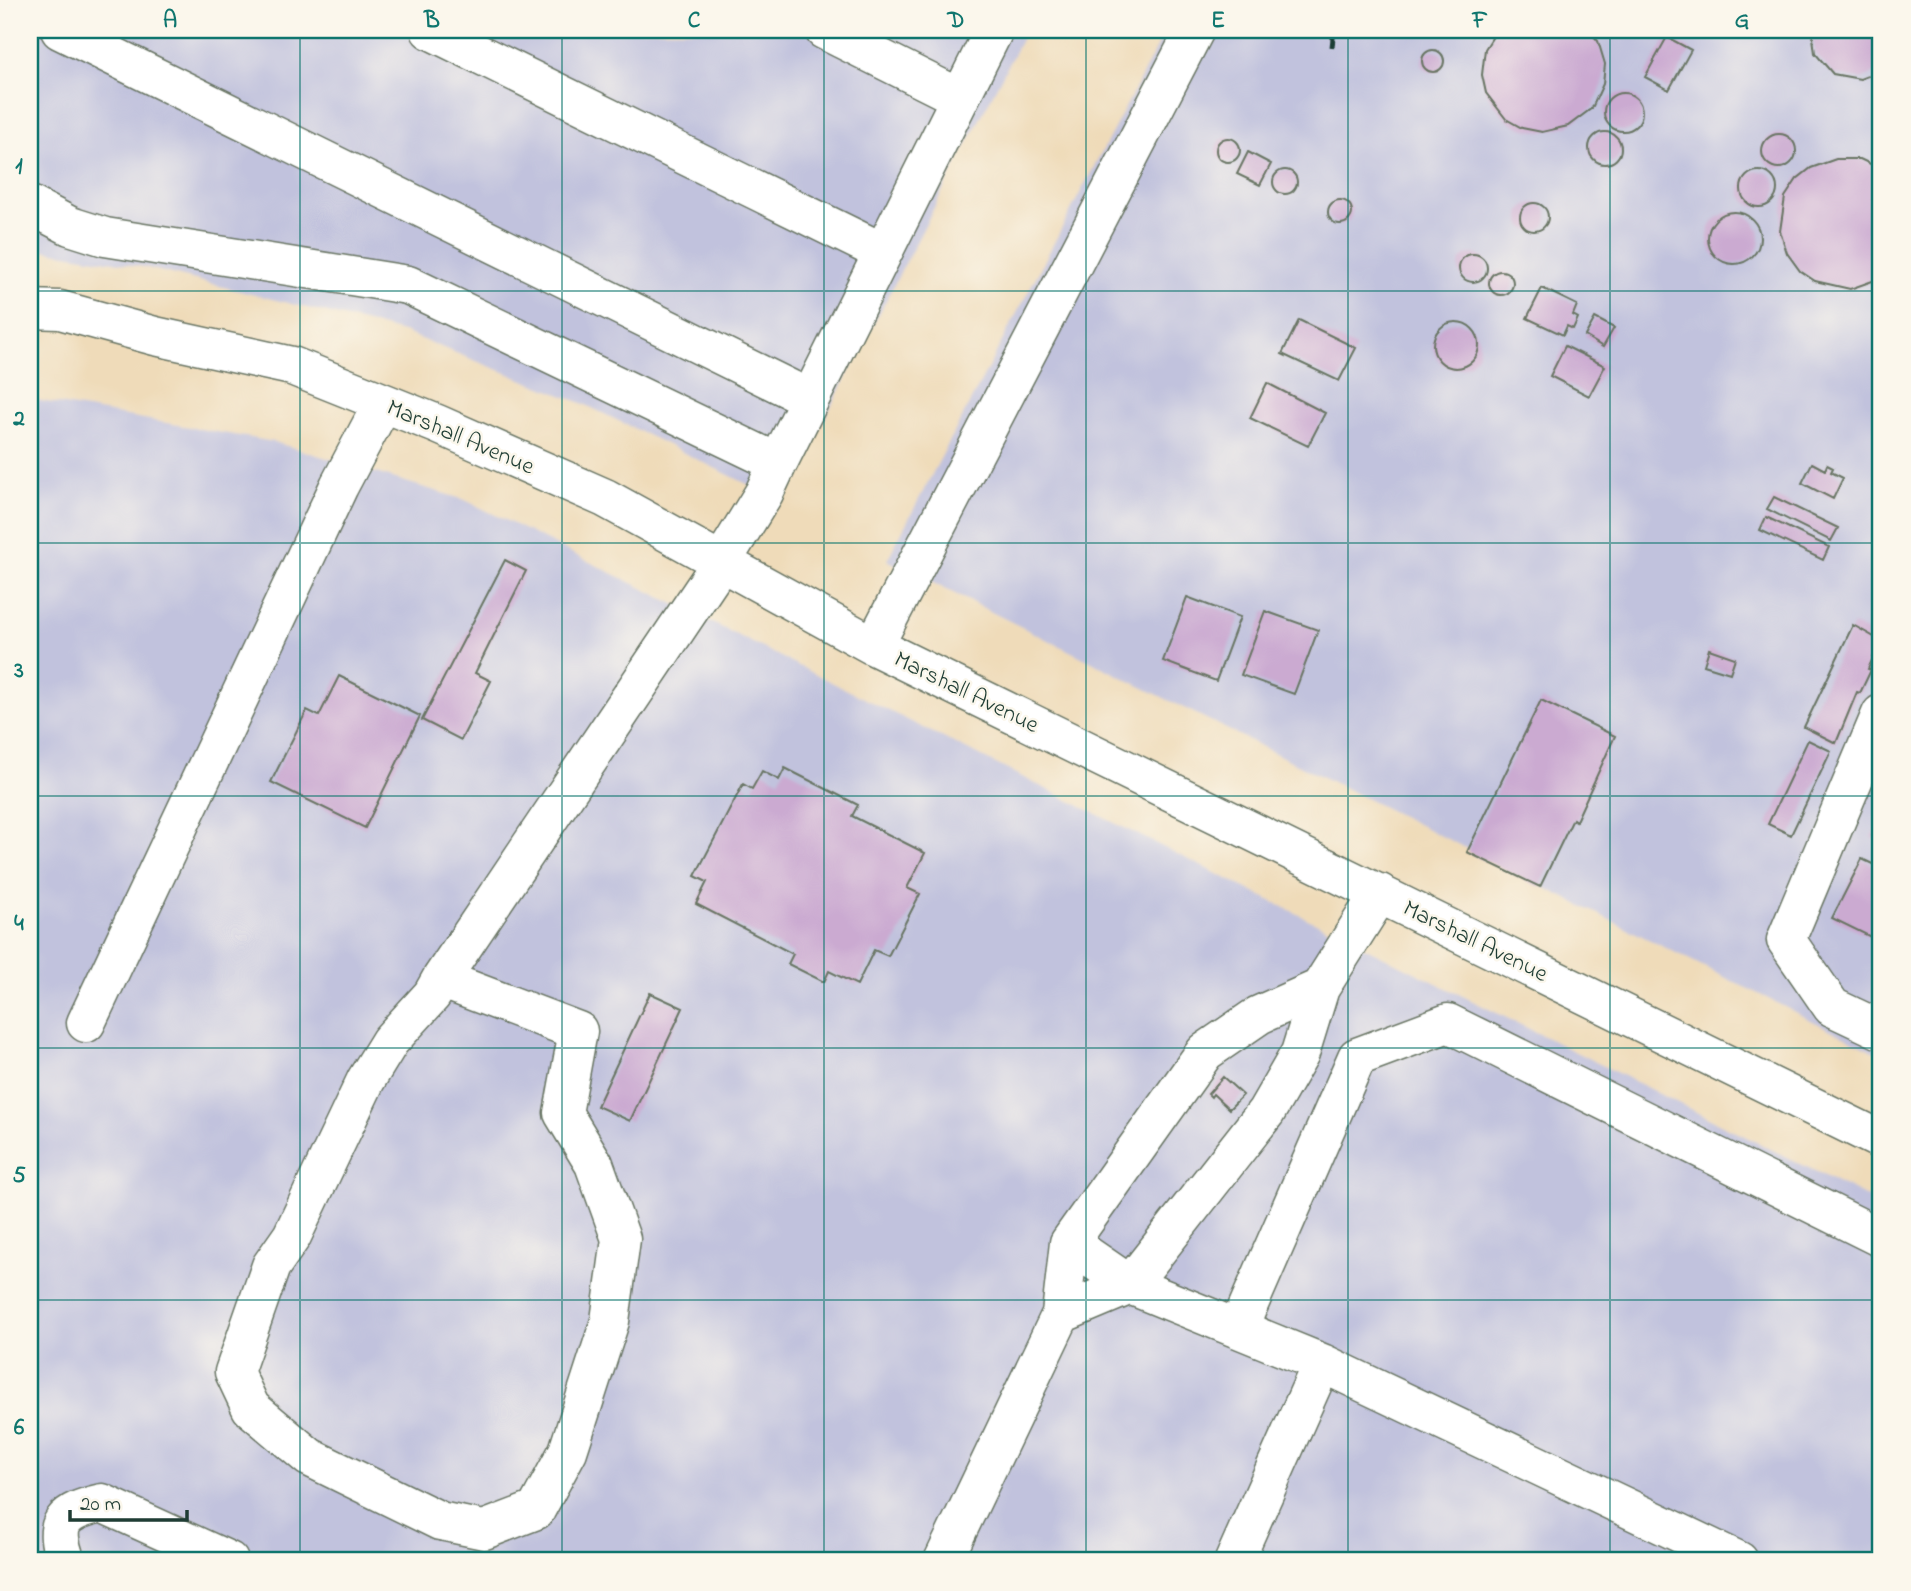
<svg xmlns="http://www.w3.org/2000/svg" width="1911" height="1591" viewBox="0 0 1911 1591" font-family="'Indie Flower',sans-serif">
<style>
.industrial{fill:#c1c2dd}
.building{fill:#cbaad1}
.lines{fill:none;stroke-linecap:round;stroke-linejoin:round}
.minor-casing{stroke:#687463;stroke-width:41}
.minor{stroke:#fff;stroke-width:38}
.rail{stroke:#1f3d34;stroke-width:5;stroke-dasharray:10 5;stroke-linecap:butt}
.grid{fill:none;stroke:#0f766e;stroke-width:2;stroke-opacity:0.55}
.labels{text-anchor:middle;stroke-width:5;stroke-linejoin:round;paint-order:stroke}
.street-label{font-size:24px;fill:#1f3d34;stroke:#fbf7ec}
.neatline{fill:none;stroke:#0f766e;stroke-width:2.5}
.grid-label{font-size:23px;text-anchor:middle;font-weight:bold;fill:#0f766e}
</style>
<rect width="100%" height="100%" fill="#fbf7ec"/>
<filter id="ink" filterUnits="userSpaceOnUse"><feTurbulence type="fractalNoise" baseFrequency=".0143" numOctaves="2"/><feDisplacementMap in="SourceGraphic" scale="14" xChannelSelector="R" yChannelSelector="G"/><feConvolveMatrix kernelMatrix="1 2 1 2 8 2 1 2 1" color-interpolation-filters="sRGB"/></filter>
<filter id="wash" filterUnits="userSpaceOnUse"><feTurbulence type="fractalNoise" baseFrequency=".00686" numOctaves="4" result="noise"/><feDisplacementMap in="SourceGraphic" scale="28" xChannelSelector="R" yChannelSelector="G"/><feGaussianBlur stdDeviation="1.57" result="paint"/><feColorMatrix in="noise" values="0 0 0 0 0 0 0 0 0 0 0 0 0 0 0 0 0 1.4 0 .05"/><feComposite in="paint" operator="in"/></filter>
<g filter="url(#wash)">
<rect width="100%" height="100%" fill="#efdbb9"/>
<path class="industrial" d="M30 30H1026L782 501 584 404 403 332 144 267 30 248Z
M1166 30H1881V1055L887 560Z
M30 399 274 442 465 500 1881 1204V1561H41L30 1531Z"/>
<g id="blocks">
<path class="building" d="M1497 30H1589L1598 41 1605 64 1603 84 1592 108 1568 126 1542 132 1522 128 1506 119 1486 93 1482 75 1485 49Z
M1812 30H1881V71L1860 79 1833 74 1815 53Z
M1667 37 1691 50 1669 90 1645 77Z
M1422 61a11 11 0 1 1 22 0a11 11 0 1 1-22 0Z
M1604 112a19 19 0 1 1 38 0a19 19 0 1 1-38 0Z
M1589 148a16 16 0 1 1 32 0a16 16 0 1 1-32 0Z
M1762 151a17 17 0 1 1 34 0a17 17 0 1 1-34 0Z
M1216 150a12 12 0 1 1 24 0a12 12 0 1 1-24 0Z
M1248 152 1271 164 1260 185 1237 174Z
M1836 159H1860L1881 169V278L1850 289 1815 281 1800 271 1787 253 1780 231 1785 197 1797 179 1811 168Z
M1273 182a12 12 0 1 1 24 0a12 12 0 1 1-24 0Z
M1741 189a18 18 0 1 1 36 0a18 18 0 1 1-36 0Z
M1328 212a12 12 0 1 1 24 0a12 12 0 1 1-24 0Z
M1520 217a14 14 0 1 1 28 0a14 14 0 1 1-28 0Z
M1708 238a26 26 0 1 1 52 0a26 26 0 1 1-52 0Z
M1459 268a14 14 0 1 1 28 0a14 14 0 1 1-28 0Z
M1489 283a12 12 0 1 1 24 0a12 12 0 1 1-24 0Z
M1542 288 1577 305 1573 315 1578 318 1573 329 1567 326 1563 335 1527 318Z
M1595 318 1614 328 1603 347 1585 336Z
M1299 320 1356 348 1339 381 1282 354Z
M1433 345a23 23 0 1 1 46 0a23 23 0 1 1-46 0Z
M1565 346 1605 366 1589 396 1550 376Z
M1267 383 1325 413 1308 446 1250 418Z
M1812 463 1825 470 1827 465 1833 468 1831 472 1843 478 1833 499 1802 483Z
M1774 497 1838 528 1831 541 1767 509Z
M1766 517 1829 547 1823 560 1760 530Z
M505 560 526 571 475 673 491 681 461 740 422 720Z
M1187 597 1240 617 1216 681 1163 661Z
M1265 611 1318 630 1294 694 1241 675Z
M1853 625 1881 641 1868 669 1871 670 1860 693 1857 692 1836 743 1804 727Z
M1709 649 1735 658 1730 673 1704 665Z
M339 676 420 716 365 828 271 782 307 710 319 716Z
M1541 700 1615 736 1576 821 1573 819 1540 887 1467 852Z
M1808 740 1831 751 1791 835 1768 824Z
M785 768 858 805 852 816 925 853 907 888 920 894 888 956 874 950 857 985 829 971 824 982 788 964 793 954 696 904 707 882 695 876 743 784 752 789 762 771 779 780Z
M1881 819V842L1872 837Z
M1862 859 1881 868V942L1832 918Z
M650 993 683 1008 630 1121 597 1106Z
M1223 1077 1243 1095 1229 1109 1213 1094 1211 1097 1208 1094Z"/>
</g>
</g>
<g filter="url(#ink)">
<use href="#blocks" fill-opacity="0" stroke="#687463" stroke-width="2"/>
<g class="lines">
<defs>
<path id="minor" d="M60 30 810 399
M430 30 882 252
M824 30 960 98
M30 205 70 226 105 237 408 285 778 463 764 493 721 563 441 979 432 995 390 1041 366 1080 292 1236 271 1266 234 1372 251 1408 309 1457 440 1521 484 1530 536 1510 568 1451 610 1321 621 1239 594 1164 563 1113 578 1031 441 979
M30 309 60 310 155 336 292 366 437 424 605 498 874 646 1881 1140
M778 463 994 30
M874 646 1195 30
M1881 714 1786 940 1832 1007 1881 1030
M86 1023 339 486 383 403
M1069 1243 1130 1285 1322 1363 1739 1561
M1061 1314 1130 1285 1266 1112 1300 1053 1320 988 1380 893
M1239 1327 1357 1057 1448 1023 1881 1238
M66 1561C51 1522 63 1512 102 1503L229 1561
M943 1561 1061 1314 1069 1243 1205 1052 1259 1015 1320 988
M1234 1561 1322 1363"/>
</defs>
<use href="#minor" class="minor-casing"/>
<use href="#minor" class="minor"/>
<path class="rail" d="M1332 47 1334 30"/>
</g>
</g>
<path class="grid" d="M300 30V1561M562 30V1561M824 30V1561M1086 30V1561M1348 30V1561M1610 30V1561M30 291H1881M30 543H1881M30 796H1881M30 1048H1881M30 1300H1881"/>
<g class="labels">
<g class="street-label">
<text transform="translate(461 436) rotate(23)" y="8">Marshall Avenue</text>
<text transform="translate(967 691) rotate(26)" y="8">Marshall Avenue</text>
<text transform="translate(1476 940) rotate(26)" y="8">Marshall Avenue</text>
</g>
</g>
<rect width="1911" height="1591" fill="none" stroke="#fbf7ec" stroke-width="77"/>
<path d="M70 1510v10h117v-10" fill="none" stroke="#1f3d34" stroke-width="3.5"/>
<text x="80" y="1510" font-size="21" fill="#1f3d34" stroke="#fbf7ec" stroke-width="5" paint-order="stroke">20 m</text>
<rect x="38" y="38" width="1834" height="1514" class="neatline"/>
<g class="grid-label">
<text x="170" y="27">A</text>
<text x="432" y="27">B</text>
<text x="694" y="27">C</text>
<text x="956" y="27">D</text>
<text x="1218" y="27">E</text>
<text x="1480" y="27">F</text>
<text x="1742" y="27">G</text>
<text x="19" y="173">1</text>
<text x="19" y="425">2</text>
<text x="19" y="677">3</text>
<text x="19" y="930">4</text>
<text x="19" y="1182">5</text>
<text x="19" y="1434">6</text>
</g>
</svg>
